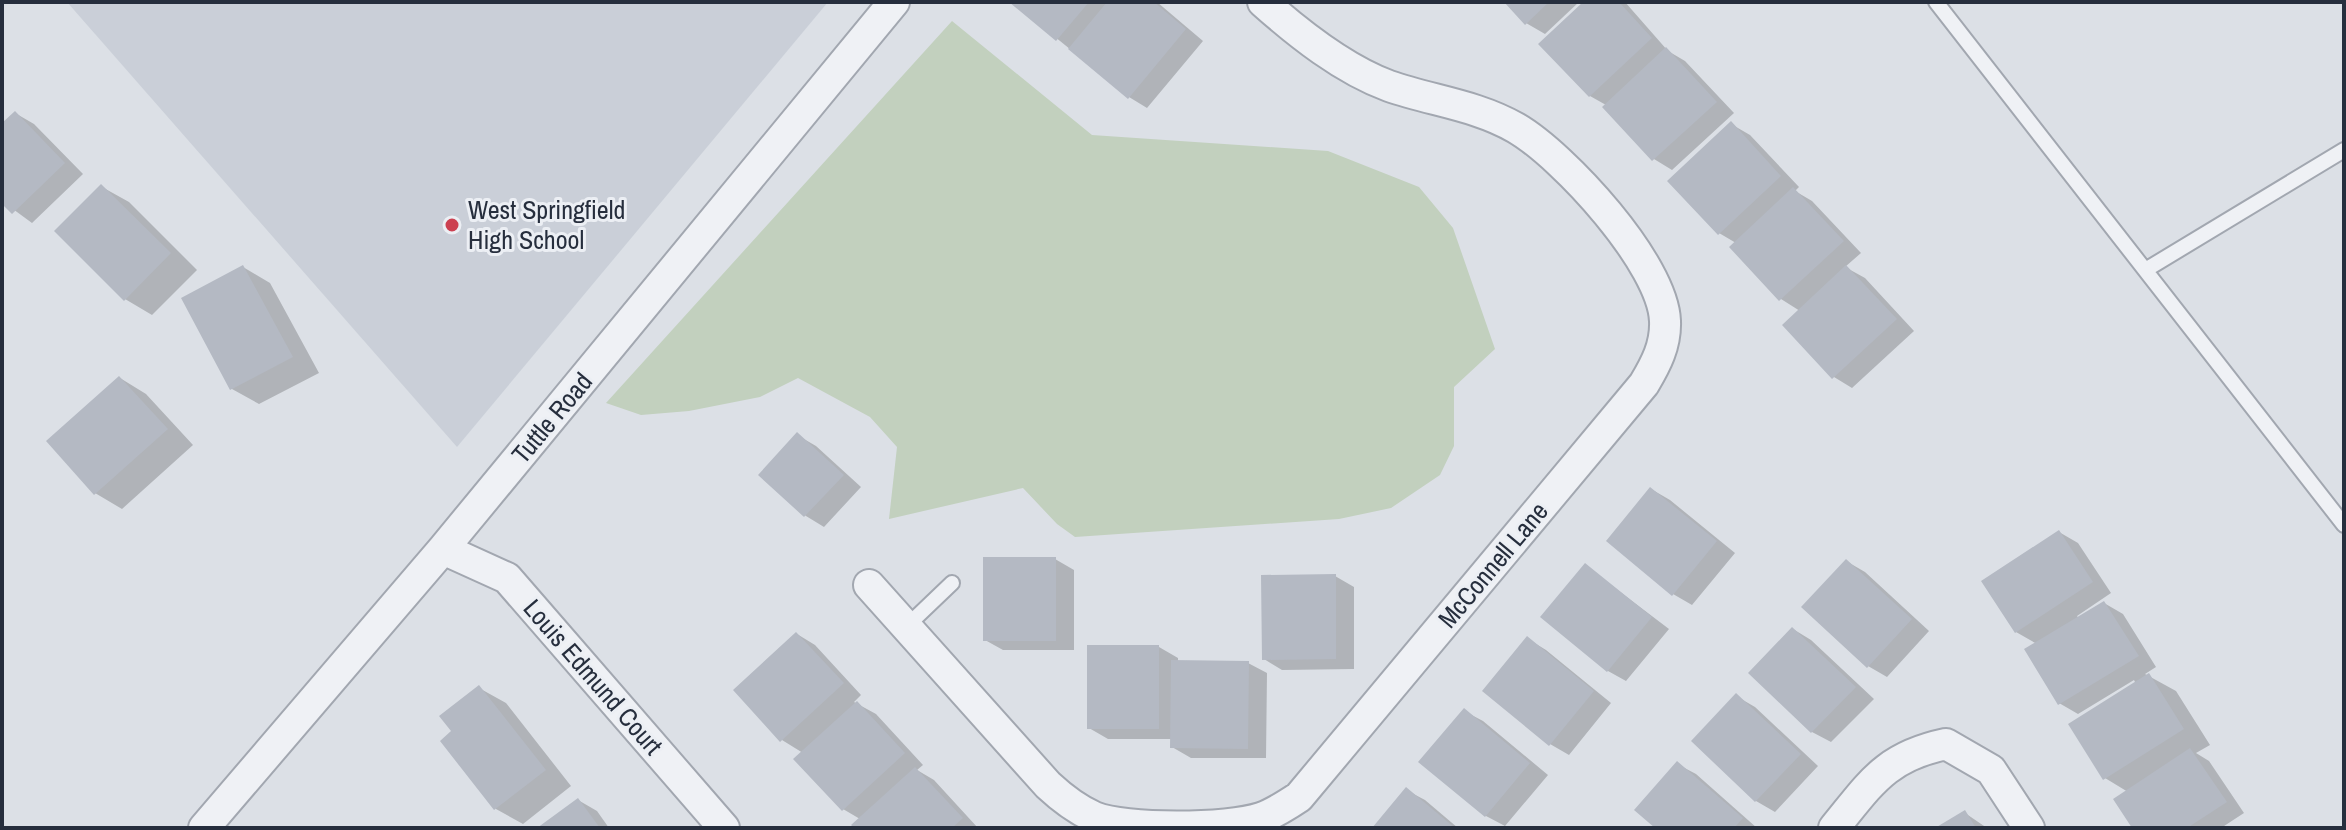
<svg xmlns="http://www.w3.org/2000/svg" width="2346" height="830" viewBox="0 0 2346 830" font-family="'Archivo Narrow',sans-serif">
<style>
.built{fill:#cacfd8}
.green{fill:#c2d0be}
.shadow{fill:#0003}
.building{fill:#b4b9c3}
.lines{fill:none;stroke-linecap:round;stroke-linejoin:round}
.service-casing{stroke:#a2a7b0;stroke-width:18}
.minor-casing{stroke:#a2a7b0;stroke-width:34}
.service{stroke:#eff1f5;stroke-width:14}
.minor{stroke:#eff1f5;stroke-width:30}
.poi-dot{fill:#cc4151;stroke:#eceff4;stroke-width:3}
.labels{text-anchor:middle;stroke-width:6;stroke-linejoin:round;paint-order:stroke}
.poi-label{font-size:26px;fill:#262e3d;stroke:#eceff4;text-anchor:start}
.street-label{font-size:26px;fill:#262e3d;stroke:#eceff4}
</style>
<rect width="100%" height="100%" fill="#dce0e6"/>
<path class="built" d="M67 2H828L457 447Z"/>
<path class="green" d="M952 21 1092 135 1328 151 1419 187 1453 228 1495 349 1454 387V446L1440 475 1391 508 1339 519 1075 537 1057 524 1023 488 889 519 897 447 870 417 798 378 760 397 689 411 641 415 606 403Z"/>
<path class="shadow" d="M1012 2H1157L1203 41 1147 108 1129 97Z
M1507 2H1579L1545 34 1526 23Z
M1586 2H1625L1668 51 1685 61 1734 113 1672 170 1654 159 1606 105 1590 96Z
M15 113 34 124 83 174 32 223 2 201V126Z
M1731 124 1750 135 1799 187 1795 191 1812 201 1861 253 1845 267 1865 278 1914 331 1852 388 1834 377 1800 311 1781 299 1736 243 1719 233Z
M102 187 129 202 197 270 152 315 125 299Z
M243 267 270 283 319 373 259 404 232 389Z
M120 378 146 394 193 445 122 509 95 493Z
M797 435 816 446 861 487 824 527 806 516 760 475Z
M1651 489 1670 500 1735 553 1692 605 1673 594Z
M2059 532 2078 543 2111 593 2077 616 2079 619 2104 603 2123 614 2156 667 2145 674 2176 691 2210 745 2196 753 2209 761 2244 813 2221 828H2135L2128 792 2105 778 2136 684 2134 680 2078 714 2059 703 2037 644 2016 632Z
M1055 559 1074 570V650H1003L985 640Z
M1846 561 1865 572 1929 631 1887 677 1868 666Z
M1586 566 1669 629 1626 681 1608 671Z
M1335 576 1354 587V669L1282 670 1264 659Z
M1793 629 1811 640 1874 699 1831 742 1812 732 1750 673Z
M797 634 815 645 861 695 854 702 876 714 923 765 917 770 934 780 978 828H857L860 819 843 809 803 753 782 740Z
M1528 639 1546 650 1611 703 1569 755 1550 744Z
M1159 647 1178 658V662L1248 663 1267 673 1266 758H1191L1172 747 1173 739H1108L1089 728Z
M479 688 506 703 571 786 523 824 496 809 443 741 454 731Z
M1736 696 1755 707 1818 766 1775 812 1756 801Z
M1464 711 1483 721 1548 775 1505 826 1486 816Z
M1677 764 1696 774 1757 828H1658Z
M1406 790 1425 800 1458 828H1375Z
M578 800 597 811 609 828H541Z
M1965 813 1987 828H1939Z"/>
<path class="building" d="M1009 2H1089L1056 41Z
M1107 2H1154L1186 29 1128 99 1068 49Z
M1504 2H1549L1525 25Z
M1583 2H1619L1652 38 1589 97 1538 44Z
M1666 47 1717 102 1652 161 1602 107Z
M15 111 65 163 12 214 2 204V123Z
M1731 121 1781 176 1718 235 1667 181Z
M101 184 171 253 124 301 54 231Z
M1793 187 1844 241 1779 301 1729 247Z
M243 265 293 357 230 390 181 298Z
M1846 265 1897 319 1832 379 1782 325Z
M119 376 168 429 94 495 46 441Z
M797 432 844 475 804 517 758 475Z
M1650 487 1717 541 1672 596 1606 541Z
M2059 530 2093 582 2015 633 1981 581Z
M983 557H1056V641H983Z
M1846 559 1912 619 1867 668 1801 607Z
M1585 563 1652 617 1607 672 1540 617Z
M1336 574V659L1262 660 1261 575Z
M2104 601 2139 656 2058 705 2024 649Z
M1792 627 1856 687 1811 733 1748 673Z
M796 632 844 683 780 742 733 690Z
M1527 636 1594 691 1549 746 1482 691Z
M1087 645H1159V729H1087Z
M1171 660 1249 661 1248 749 1170 748Z
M2149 673 2184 729 2103 780 2068 724Z
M479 685 546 770 494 810 440 741 451 731 439 716Z
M1736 693 1801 754 1755 802 1691 741Z
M857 701 905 753 842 811 793 759Z
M1464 708 1530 763 1485 817 1418 762Z
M2190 748 2227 802 2187 828H2132L2113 799Z
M1677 761 1743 818 1734 828H1655L1634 810Z
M915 767 963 818 952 828H854L851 825Z
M1406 787 1455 828H1372Z
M578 798 600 828H537Z
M1965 810 1976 828H1935Z"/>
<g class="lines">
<defs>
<path id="service" d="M1936 2 2344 525
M2147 269 2344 150
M907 626 952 583"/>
<path id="minor" d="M443 549 507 578 724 828
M869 585 1048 785C1062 798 1076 809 1094 817 1125 830 1228 829 1261 818 1275 813 1287 805 1299 797L1644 384C1656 364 1666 345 1665 321 1663 264 1564 156 1516 128 1476 105 1432 101 1389 86 1343 69 1299 34 1263 2
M204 828 443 549 894 2
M1834 828C1871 783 1885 757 1946 744L1991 770 2029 828"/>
</defs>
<use href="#service" class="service-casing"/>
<use href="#minor" class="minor-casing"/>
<use href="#service" class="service"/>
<use href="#minor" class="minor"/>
</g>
<circle class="poi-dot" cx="452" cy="225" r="8"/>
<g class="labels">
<g class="poi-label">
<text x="468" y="219">West Springfield<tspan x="468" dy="30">High School</tspan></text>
</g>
<g class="street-label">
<text transform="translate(552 418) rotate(-50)" y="9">Tuttle Road</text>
<text transform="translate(1493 565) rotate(-50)" y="9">McConnell Lane</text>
<text transform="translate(593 677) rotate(49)" y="9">Louis Edmund Court</text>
</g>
</g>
<rect width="2346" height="830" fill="none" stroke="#262e3d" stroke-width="8"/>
</svg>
